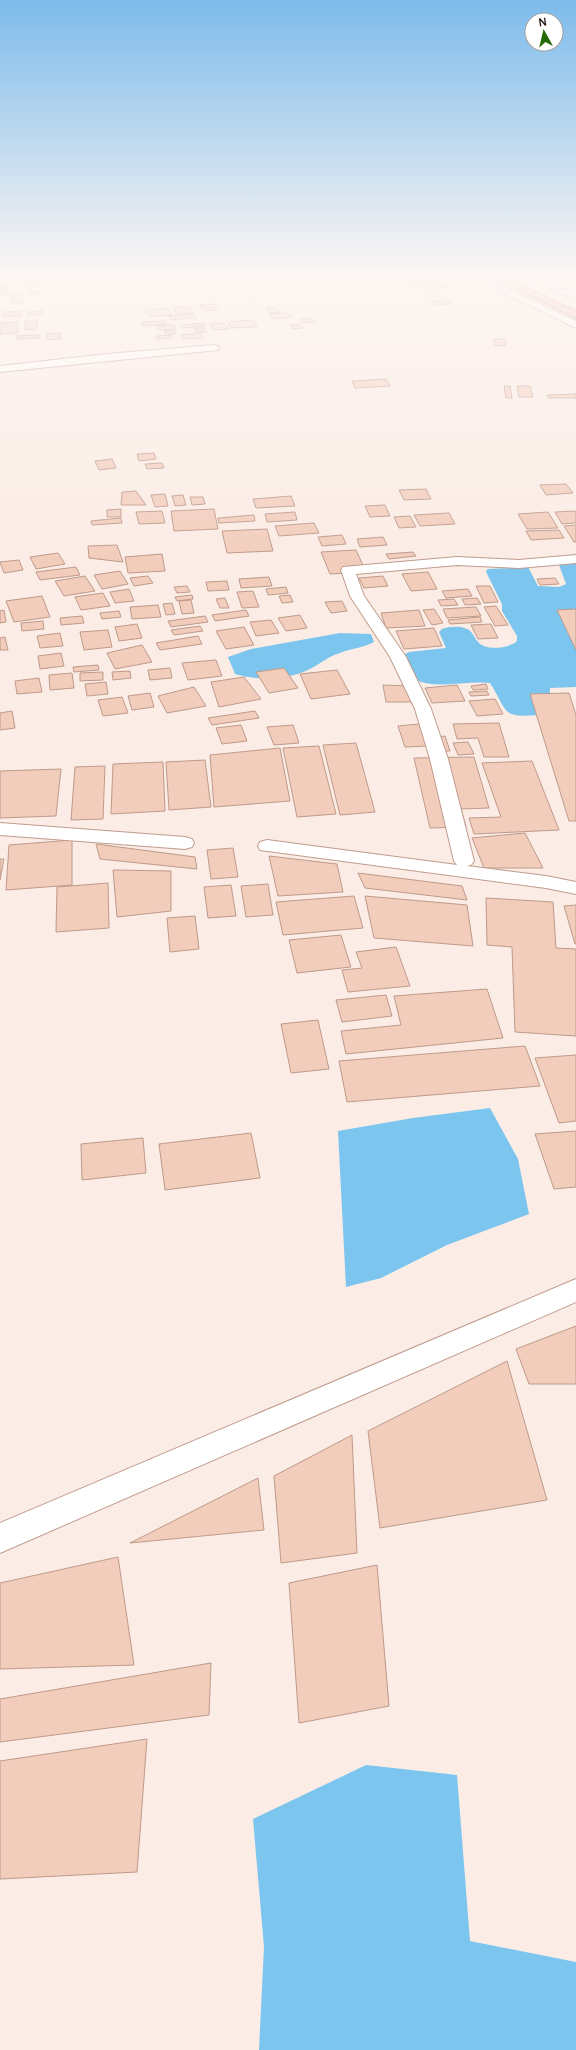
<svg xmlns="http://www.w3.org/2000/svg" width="576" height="2050" viewBox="0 0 576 2050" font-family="Manrope,sans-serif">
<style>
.water{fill:#7cc5ef}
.building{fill:#f2cdbc;stroke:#be9a8a}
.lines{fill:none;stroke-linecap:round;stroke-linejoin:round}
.minor-casing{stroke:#c09c8d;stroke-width:2}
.tertiary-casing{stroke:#c09c8d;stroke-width:2}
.primary-casing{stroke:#a45b48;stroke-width:2}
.minor{fill:#fff;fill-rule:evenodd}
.tertiary{fill:#fff;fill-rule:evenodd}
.primary{fill:#f2b2a3;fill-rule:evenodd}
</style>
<rect width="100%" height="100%" fill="#fbece5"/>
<path class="water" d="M576 562V687L550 688V695L538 715C500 718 508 711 490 683 466 680 438 690 416 680L405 654 409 652 446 648 439 632 442 629C451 626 466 625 472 633 474 636 476 640 479 643 488 651 510 648 517 641V636L502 611V604L487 574 486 571 488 569 528 567 538 586 559 587 566 584 559 565Z
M340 633 371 634 374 642C363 648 352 648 340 653 329 656 320 664 310 669 288 680 258 681 235 674L228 657 251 649Z
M490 1108 518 1159 529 1214 447 1245 381 1278 346 1287 338 1131 413 1118Z
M366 1765 457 1775 470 1941 576 1962V2050H259L264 1947 253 1819Z"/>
<path class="building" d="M27 271H50V273L27 274Z
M60 271H83L84 272H73L74 275 61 276Z
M414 276 423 282 410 283 400 278Z
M41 279 42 284 26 285 25 280Z
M442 282 449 287 426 289 419 284Z
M7 286V295H0V287Z
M28 291H39V294L29 295Z
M12 293H23V303L12 304Z
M448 300 453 304 436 305 431 301Z
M215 304 220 310 204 311 200 305Z
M173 307H190L193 313 176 314Z
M276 307 280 312 269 313 266 308Z
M168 308 172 315 150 317 146 310Z
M21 311 22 316 3 317V312Z
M42 311 43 315H28L27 312Z
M288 313 292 317 273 319 269 314Z
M194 314 197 318 171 320 168 316Z
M311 318 315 322 303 323 299 319Z
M253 320 257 327 231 328 228 322Z
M25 321H37V329L25 330Z
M165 321 167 324 143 326 142 322Z
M18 322V333L0 334V323Z
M204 323 206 326 182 328 180 325Z
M224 323 229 329 212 330 211 324Z
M300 324 303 328 293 329 290 325Z
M174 325 176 329 158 330 156 326Z
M194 328H204L206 332H196Z
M174 330 176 334 166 335 164 331Z
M60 333 61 339 47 340 46 334Z
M201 333 203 338 183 339 181 335Z
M40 335V338L16 339V336Z
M171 335 172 338 157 339 156 336Z
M494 339H505L506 346 495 345Z
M386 379 390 386 355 388 352 381Z
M504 386H510L512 398H506Z
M517 386H530L533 397H519Z
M576 394V398H549L547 395Z
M154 453 156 459 139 461 137 454Z
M112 459 116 468 99 470 95 461Z
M162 463 164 468 147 469 145 464Z
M566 484 573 493 546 495 540 485Z
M426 489 431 499 404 500 399 490Z
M136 491 146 505H121L122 492Z
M165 494 168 506 155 507 151 495Z
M183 495 186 505 175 506 172 496Z
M291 496 295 506 256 508 253 499Z
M190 497H203L205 504 192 505Z
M385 505 390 516 370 517 365 506Z
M121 509V517H107V510Z
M214 509 218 529 174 531 171 511Z
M162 511 165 523 139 524 136 512Z
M576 511V523L562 524 555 512Z
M295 512 297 520 267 522 265 514Z
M548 512 558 528 527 529 518 514Z
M449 513 455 524 420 526 414 515Z
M254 515 255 521 219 523 218 518Z
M410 516 416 527 399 528 394 517Z
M121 518 122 523 92 525 91 521Z
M314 523 319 533 279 536 275 526Z
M576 525V542H574L564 526Z
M267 529 273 551 227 553 222 531Z
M559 530 564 538 531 540 526 531Z
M342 535 346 544 322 546 318 537Z
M383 537 387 545 360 547 357 539Z
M117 545 123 562 89 558 88 546Z
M356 550 366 572 330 574 321 552Z
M413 552 416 556 389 559 386 554Z
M58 553 65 564 36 569 30 557Z
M162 554 165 571 128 573 125 557Z
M19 560 23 570 4 573 0 562Z
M76 567 80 575 40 580 36 572Z
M120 571 128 584 102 589 94 575Z
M428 572 437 589 411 591 402 574Z
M85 576 95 591 64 596 55 581Z
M148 576 153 583 134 586 130 578Z
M383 576 388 586 364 588 359 578Z
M269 577 272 586 241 588 239 579Z
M555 578 559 584 540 585 537 579Z
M227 581 229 590 208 591 206 582Z
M187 586 190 592 177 593 174 587Z
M476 586H490L498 602 484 603Z
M286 587 288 593 268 595 266 589Z
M129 589 134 601 115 603 110 592Z
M468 589 472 596 446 598 442 591Z
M253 591 259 607 242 608 237 592Z
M103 593 110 606 81 610 75 597Z
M192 595 193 599 177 601 175 597Z
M290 595 293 602 282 603 279 596Z
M42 596 50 617 14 622 6 601Z
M225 598 229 608H220L216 599Z
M477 598 481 604 465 605 462 599Z
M454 599 458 605 441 606 438 600Z
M191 600 194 613 182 614 179 601Z
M342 601 347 611 331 613 325 602Z
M172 603 175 614 166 615 163 604Z
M158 605 161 617 132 619 130 607Z
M496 606 508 625 495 626 484 607Z
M476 607 481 616 447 618 443 609Z
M434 609 443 623 432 625 423 610Z
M576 609V650L557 610Z
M4 610 6 622 0 623V611Z
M246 610 249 616 215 621 212 615Z
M419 610 425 626 386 628 381 613Z
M119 611 121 617 102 619 100 613Z
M300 615 307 628 286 631 278 618Z
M82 616 84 623 61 625 60 618Z
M205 616 208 622 171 627 168 621Z
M480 617 482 622 450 624 448 620Z
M271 620 279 633 256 636 250 622Z
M43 621 44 629 22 631 21 623Z
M137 624 142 638 119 641 115 627Z
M491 624 498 638 478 639 471 625Z
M200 626 203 631 174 635 171 630Z
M244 627 254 645 226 649 216 631Z
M434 628 442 646 404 649 396 631Z
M108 630 112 647 84 650 80 632Z
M60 633 63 646 40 648 37 636Z
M198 636 202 644 160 650 156 643Z
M5 637 8 650H0V638Z
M142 645 152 662 115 669 107 653Z
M61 653 64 666 40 669 38 656Z
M216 660 222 676 188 680 182 663Z
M98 665 99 670 74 672 73 667Z
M170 668 172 678 150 680 148 670Z
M284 668 298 688 269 693 256 672Z
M337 670 350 694 311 699 300 674Z
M130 671 131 678 113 680 112 672Z
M103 672V680L80 681V673Z
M72 673 74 688 50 690 49 675Z
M244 677 261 699 219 707 211 682Z
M39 678 42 692 17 694 15 681Z
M106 682 108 694 87 696 85 684Z
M486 684 488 689 473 690 471 686Z
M383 685 413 686 420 702H386Z
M457 685 465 701 432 703 425 688Z
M194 687 206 706 167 713 158 696Z
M487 691 489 695 471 696 469 692Z
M150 693 154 707 132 710 128 696Z
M569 693 576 715V821H569L530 694Z
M122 697 128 713 103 716 98 700Z
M495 699 503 714 477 716 469 701Z
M12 711 15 728 0 730V713Z
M255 711 259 718 212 725 208 718Z
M499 723 509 757H484L478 738 457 739 453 724Z
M419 724 427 746 405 747 398 726Z
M241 725 247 741 222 744 216 728Z
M293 725 299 743 274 745 267 727Z
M445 736 450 751H441L437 737Z
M468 742 474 754 458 755 453 743Z
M356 743 375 812 340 815 323 745Z
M319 746 336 814 297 817 283 748Z
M280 748 290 801 214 807 210 755Z
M474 757 489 808 461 809 466 827 430 828 414 758Z
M205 760 211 807 169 810 166 762Z
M532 761 559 830 474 834 469 818 501 817 482 763Z
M163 762 165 811 111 814 113 764Z
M105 766 103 819 71 820 75 767Z
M61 769 56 816 0 818V771Z
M525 833 543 868H484L472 838Z
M72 840V885L6 890 9 845Z
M96 844 195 857 197 869 100 859Z
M233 848 238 877 211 879 207 850Z
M269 856 337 864 343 892 278 896Z
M0 859H4L0 880Z
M113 870 171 871V911L117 917Z
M358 873 462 886 467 900 365 888Z
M108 883 109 928 56 932 57 887Z
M268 884 273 915 246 917 241 886Z
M231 885 236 916 208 918 204 887Z
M354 896 363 928 283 935 276 902Z
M365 896 467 905 473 946 374 938Z
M486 898 553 902 556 948 576 949V1036L515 1032 512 947 487 945Z
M576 905V944H575L564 906Z
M195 916 199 949 170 952 167 918Z
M341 935 351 967 297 973 289 940Z
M396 947 410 986 348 992 342 970 362 968 356 952Z
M487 989 503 1038 346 1054 341 1031 401 1025 394 996Z
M386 995 392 1016 342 1022 336 1000Z
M318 1020 329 1069 291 1073 281 1024Z
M525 1046 540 1086 347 1102 339 1061Z
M576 1055V1121L559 1123 535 1058Z
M576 1131V1187L554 1189 535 1134Z
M251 1133 260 1178 165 1190 159 1144Z
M143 1138 146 1173 82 1180 81 1144Z
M576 1326V1384H529L516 1349Z
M507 1361 547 1500 380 1528 368 1431Z
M352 1435 357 1553 281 1563 274 1476Z
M258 1478 264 1530 130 1543Z
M118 1557 134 1665 0 1669V1583Z
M377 1565 389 1706 299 1723 289 1583Z
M211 1663 209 1715 0 1742V1699Z
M147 1739 137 1872 0 1879V1761Z"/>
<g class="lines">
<defs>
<path id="minor" d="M214 345 218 346 219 348 218 350 0 372V366L107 354Z
M576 555V563L519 568 457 565 356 574 364 596 406 657 431 709 448 759 474 861 471 865 467 866 546 876 576 882V894L546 888 260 850 258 846 260 842 267 840 457 865 454 861 430 759 415 709 390 657 350 596 341 570 343 567 457 557 519 560Z
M0 823 185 837 192 839 194 843 192 847 185 849 0 835Z
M576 1279V1302L0 1553V1523Z"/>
<path id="tertiary" d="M460 271H470L576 321V328Z
M514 271H524L576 294V300Z"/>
<path id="primary" d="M481 271H491L576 311V318Z"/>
</defs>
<use href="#minor" class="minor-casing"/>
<use href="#tertiary" class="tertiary-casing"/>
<use href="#primary" class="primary-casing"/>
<use href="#minor" class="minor"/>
<use href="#tertiary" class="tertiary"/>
<use href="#primary" class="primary"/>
</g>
<linearGradient id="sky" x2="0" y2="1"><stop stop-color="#7dbbeb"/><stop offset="0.49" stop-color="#fdf6f3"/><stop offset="1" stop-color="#fdf6f3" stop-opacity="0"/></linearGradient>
<rect width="576" height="558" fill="url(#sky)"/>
<g transform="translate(544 32) rotate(352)"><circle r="19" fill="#ffffff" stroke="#a7a2a0"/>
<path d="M0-3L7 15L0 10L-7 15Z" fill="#216a06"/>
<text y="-6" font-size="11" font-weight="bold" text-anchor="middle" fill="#241711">N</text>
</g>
</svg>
